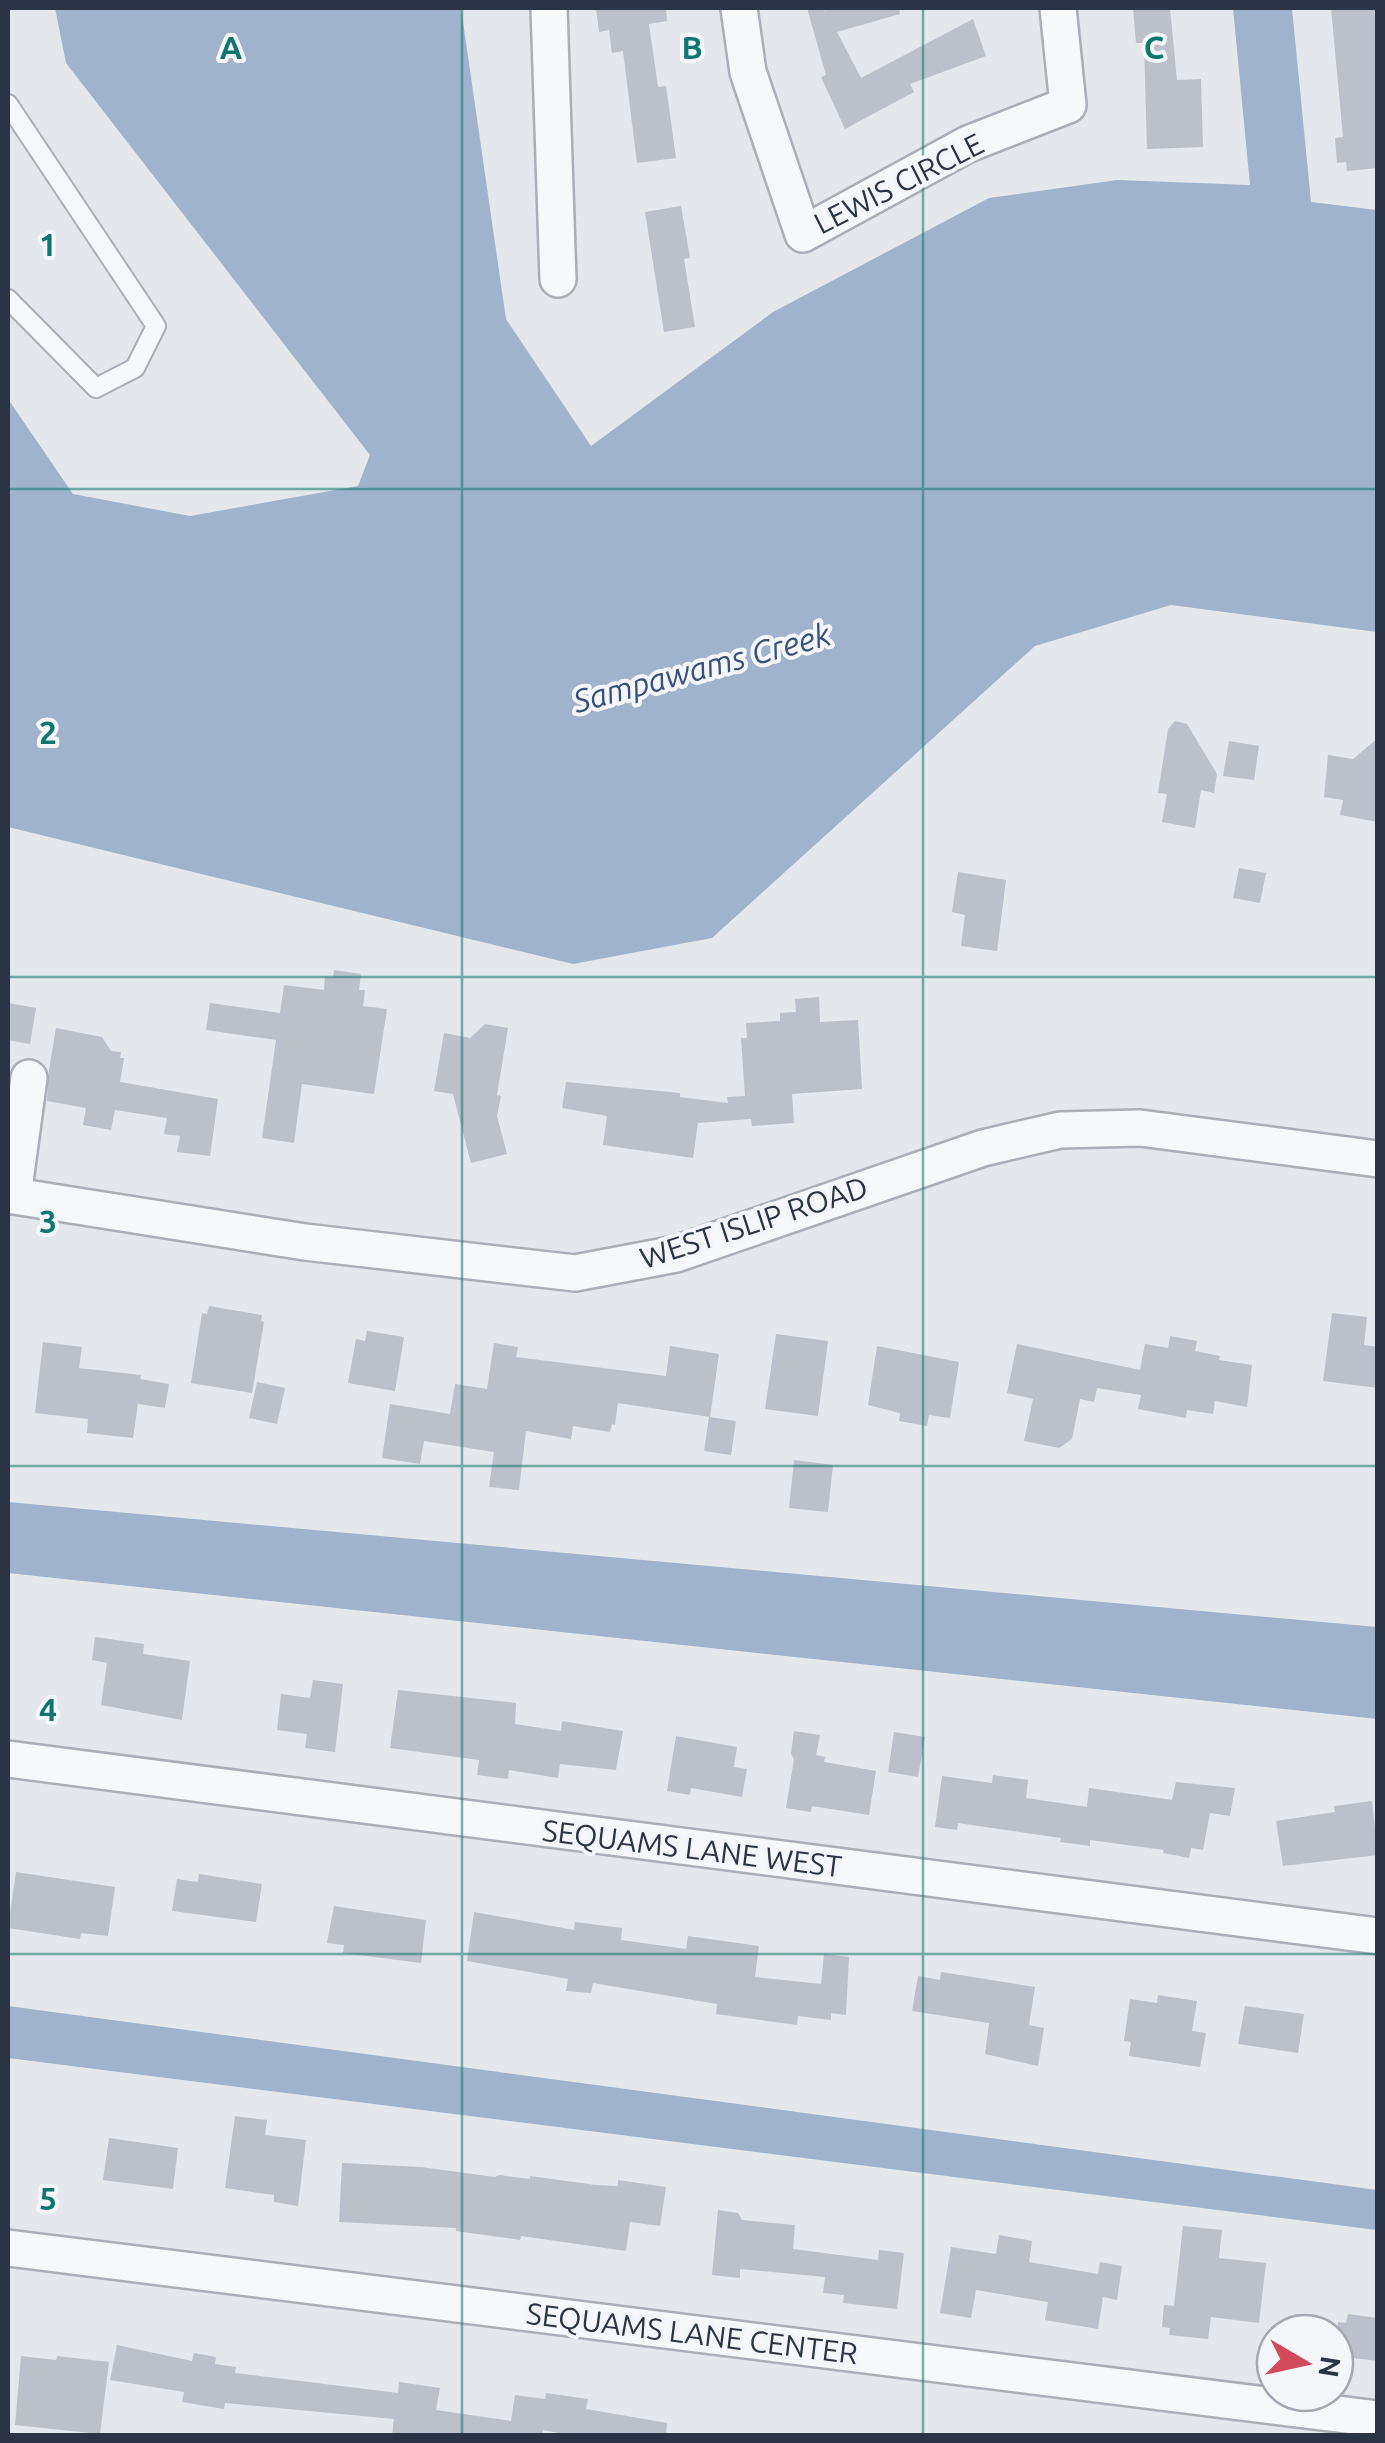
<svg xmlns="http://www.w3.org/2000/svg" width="1385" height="2443" viewBox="0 0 1385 2443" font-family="Ubuntu,sans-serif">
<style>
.water{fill:#9fb4cc}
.building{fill:#bbc0ca}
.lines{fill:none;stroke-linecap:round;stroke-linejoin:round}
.service-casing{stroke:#a9aeb7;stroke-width:22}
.minor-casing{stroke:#a9aeb7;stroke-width:40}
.service{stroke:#f7f8fa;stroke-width:18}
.minor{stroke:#f7f8fa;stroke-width:35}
.grid{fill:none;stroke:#0f766e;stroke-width:2.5;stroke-opacity:0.55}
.labels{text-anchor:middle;stroke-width:8;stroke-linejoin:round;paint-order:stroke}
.street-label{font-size:30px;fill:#2b3445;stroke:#f4f6f9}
.water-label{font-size:32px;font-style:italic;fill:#34527a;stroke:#f4f6f9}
.grid-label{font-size:32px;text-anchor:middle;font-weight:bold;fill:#0f766e;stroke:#f4f6f9;stroke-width:8;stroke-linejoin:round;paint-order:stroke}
</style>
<rect width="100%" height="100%" fill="#e4e7ec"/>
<path class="water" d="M55 8H461L506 319 591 446 773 312 989 198 1117 180 1250 185 1233 8H1292L1311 202 1377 210V632L1171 605 1035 646 712 938 573 964 8 827V399L73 494 190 516 358 486 370 455 66 63Z
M8 1502 1377 1627V1719L8 1573Z
M8 2006 1377 2190V2230L8 2058Z"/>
<path class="building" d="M596 8H666L667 21 649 24 658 87 666 86 676 158 637 163 623 51 612 53 609 30 599 32Z
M807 8H824L826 13 825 8H899L900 14 837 32 861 78 973 19 986 56 910 84 914 92 845 129 821 77 826 75Z
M1133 8H1170L1177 80 1201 79 1203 147 1147 149 1144 43H1136Z
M1331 8H1378V168L1347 171 1346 162 1337 163 1335 138 1343 137Z
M681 206 690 258 684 259 695 327 664 332 645 212Z
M1175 721 1187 724 1217 774 1214 793 1201 790 1195 828 1162 822 1167 794 1158 793 1168 729Z
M1378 738V822L1340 815 1343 800 1324 797 1328 755 1353 759Z
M1229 741 1259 746 1254 780 1223 776Z
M1239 868 1266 873 1260 903 1233 898Z
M958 872 1006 880 997 951 961 946 965 915 952 912Z
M334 970 361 974 359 990H365L363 1006 387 1009 374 1094 302 1084 294 1143 262 1138 276 1040 206 1030 210 1003 280 1013 284 985 324 990 325 976 333 977Z
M819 997 820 1022 858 1020 862 1089 792 1094 794 1123 752 1126 751 1119 698 1123 693 1158 603 1145 607 1116 562 1108 566 1082 680 1093V1097L728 1103 727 1097 745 1096 741 1038H747L746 1023 780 1021V1013L796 1012 795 999Z
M8 1003 36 1008 30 1044 8 1040Z
M485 1024 508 1028 497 1095 501 1096 497 1116 507 1154 471 1163 453 1094 434 1091 444 1033 470 1038Z
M56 1028 102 1037 111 1051 121 1052 120 1058H124L120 1082 218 1099 210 1156 177 1152 180 1136 164 1134 167 1118 115 1110 111 1130 83 1125 86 1108 47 1101 49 1070Z
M209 1306 262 1315 261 1321 264 1322 252 1393 191 1383 202 1313 207 1314Z
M1332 1313 1367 1317 1364 1345 1378 1347V1388L1323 1381Z
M367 1331 404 1337 395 1391 348 1383 356 1339 365 1341Z
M776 1334 828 1341 818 1416 765 1409Z
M1170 1336 1197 1341 1195 1351 1220 1356 1219 1360 1252 1365 1247 1407 1215 1401 1213 1414 1187 1410 1186 1418 1138 1409 1141 1395 1097 1388 1094 1402 1080 1399 1072 1439 1059 1448 1024 1441 1033 1399 1007 1393 1017 1344 1140 1370 1145 1344 1168 1348Z
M43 1342 82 1347 79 1368 141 1375 140 1379 169 1384 165 1408 138 1404 133 1438 87 1433 88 1419 35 1413Z
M494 1343 518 1347 516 1357 666 1376 670 1346 719 1354 710 1417 618 1403 615 1425 612 1424 610 1432 573 1426 571 1439 526 1431 519 1490 489 1487 494 1452 424 1441 420 1464 382 1458 390 1404 450 1414 455 1384 487 1389Z
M877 1346 959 1362 950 1418 929 1415 927 1426 899 1421 900 1413 868 1405Z
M257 1382 285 1388 277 1424 249 1418Z
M709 1417 736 1421 731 1455 704 1451Z
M794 1460 833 1465 828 1512 789 1508Z
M95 1637 144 1644 143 1654 190 1661 182 1720 101 1705 107 1663 92 1660Z
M313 1680 343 1684 335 1752 305 1748 307 1734 277 1730 281 1694 310 1698Z
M398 1690 516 1703 515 1724 561 1731 562 1721 623 1731 616 1770 560 1764 558 1778 509 1770 508 1779 477 1775 479 1760 390 1748Z
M794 1731 820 1735 816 1755 825 1757 824 1762 876 1771 869 1815 812 1806 811 1812 786 1808 794 1759 791 1754Z
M894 1732 925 1737 918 1777 888 1772Z
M676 1736 737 1747 734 1767 747 1769 742 1797 691 1788 690 1795 667 1791Z
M993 1775 1028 1780 1026 1798 1087 1807 1089 1788 1172 1800 1176 1782 1235 1788 1230 1816 1210 1813 1203 1850 1191 1848 1189 1858 1163 1853 1164 1850 1090 1840V1846L1060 1842 1061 1838 958 1823 957 1830 935 1827 942 1776 992 1783Z
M1372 1801 1378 1855 1283 1866 1276 1821 1335 1812 1334 1806Z
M16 1872 115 1887 108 1936 81 1933 80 1939 8 1928Z
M199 1874 262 1884 256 1922 172 1911 177 1879 198 1882Z
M334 1906 426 1920 421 1963 343 1953 344 1945 327 1943Z
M474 1912 574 1930 575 1922 622 1928 621 1940 686 1949 688 1936 759 1946 755 1977 821 1984 824 1954 849 1957 846 2015 831 2013V2020L798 2016 797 2025 716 2014 717 2004 593 1983 591 1993 566 1991 568 1979 467 1961Z
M941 1972 1035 1987 1029 2025 1044 2028 1038 2066 985 2054 989 2023 912 2011 918 1976 940 1980Z
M1158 1995 1197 2001 1192 2031 1206 2033 1200 2067 1129 2056 1131 2042 1124 2041 1130 1999 1157 2003Z
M1245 2006 1304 2014 1298 2053 1238 2044Z
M235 2116 267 2120 265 2135 306 2140 298 2206 274 2202V2195L225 2188Z
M109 2138 178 2148 173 2189 103 2180Z
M342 2163 421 2167 495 2177 499 2175 530 2179V2176L596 2185 618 2186V2180L666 2187 660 2226 630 2222 626 2251 521 2236 520 2240 456 2231V2228L339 2222Z
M718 2210 738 2213 742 2220 795 2225 793 2249 878 2260 879 2250 904 2253 897 2309 843 2303 844 2295 823 2293 825 2277 740 2269V2278L712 2275Z
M1183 2226 1222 2230 1219 2258 1266 2263 1259 2323 1211 2317 1208 2339 1169 2335 1170 2328 1162 2327 1164 2305 1174 2306Z
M999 2235 1032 2241 1029 2262 1098 2274 1100 2262 1122 2266 1117 2300 1103 2297 1098 2329 1045 2320 1048 2302 976 2290 971 2318 940 2313 951 2247 996 2254Z
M1348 2314 1378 2318V2361L1335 2356 1338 2322 1346 2323Z
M117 2345 192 2361 194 2353 216 2357 215 2364 236 2367 235 2373 398 2393 399 2382 440 2388 436 2410 511 2421 515 2395 545 2399 546 2393 588 2399 586 2409 667 2423 666 2436H575L543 2430 542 2436H392L394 2419 225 2403 224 2409 182 2402 184 2392 110 2380Z
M21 2356 56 2360 57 2356 109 2362 100 2434 15 2425Z"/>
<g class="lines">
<defs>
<path id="service" d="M8 104 156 326 135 368 96 388 8 299"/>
<path id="minor" d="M549 8 558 279
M739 8 748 72 803 234 968 144 1068 105 1058 8
M8 1195 305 1242 575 1273 676 1254 983 1148 1060 1130 1140 1128 1378 1159
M13 1196 29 1078
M8 1759 1378 1936
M8 2248 1378 2419"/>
</defs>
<use href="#service" class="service-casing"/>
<use href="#minor" class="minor-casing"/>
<use href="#service" class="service"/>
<use href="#minor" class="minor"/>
</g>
<path class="grid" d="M462 8V2436M923 8V2436M8 489H1378M8 977H1378M8 1466H1378M8 1954H1378"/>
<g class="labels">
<g class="street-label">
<text transform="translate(899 184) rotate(-27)" y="10">LEWIS CIRCLE</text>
<text transform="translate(754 1223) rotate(-18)" y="10">WEST ISLIP ROAD</text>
<text transform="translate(692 1849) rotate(7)" y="10">SEQUAMS LANE WEST</text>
<text transform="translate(692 2334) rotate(7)" y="10">SEQUAMS LANE CENTER</text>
</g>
<g class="water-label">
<text transform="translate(702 668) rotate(-15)" y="11">Sampawams Creek</text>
</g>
</g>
<g class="grid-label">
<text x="231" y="59">A</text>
<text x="692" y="59">B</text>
<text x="1154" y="59">C</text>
<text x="48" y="256">1</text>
<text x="48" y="744">2</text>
<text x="48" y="1233">3</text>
<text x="48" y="1721">4</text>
<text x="48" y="2210">5</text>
</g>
<rect width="1385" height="2443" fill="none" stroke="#2b3445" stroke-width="20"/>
<g transform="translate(1305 2363) rotate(99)"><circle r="48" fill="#f4f6f9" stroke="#a4a8b1" stroke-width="2.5"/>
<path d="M0-8L18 38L0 25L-18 38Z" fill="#d1495b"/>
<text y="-15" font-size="28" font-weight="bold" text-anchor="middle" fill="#2b3445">N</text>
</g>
</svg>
